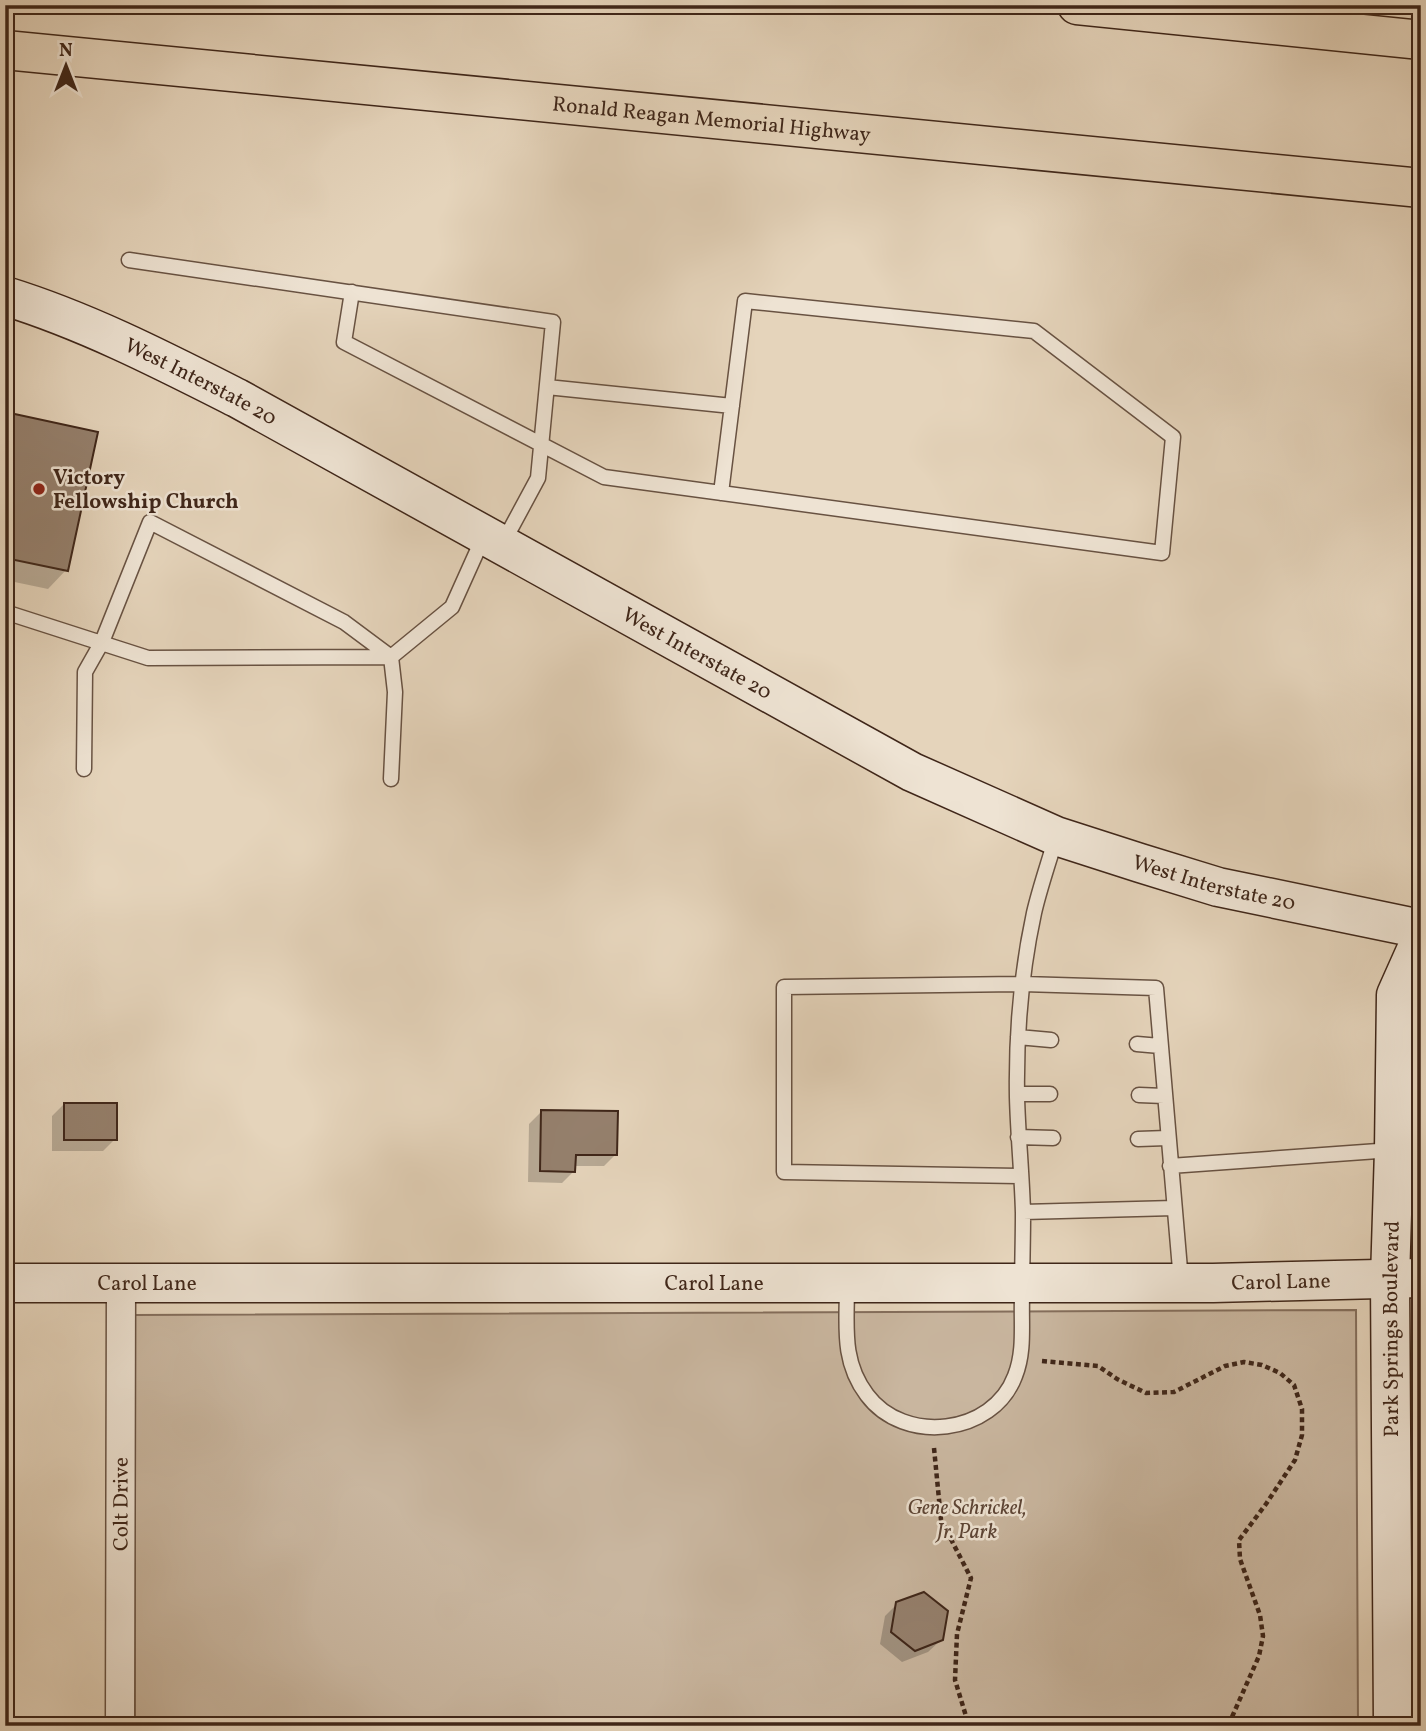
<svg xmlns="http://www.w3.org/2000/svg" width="1426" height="1731" viewBox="0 0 1426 1731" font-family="Vollkorn,serif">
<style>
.green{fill:#c9b69f;stroke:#846e5c;stroke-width:2}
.shadow{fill:#0003}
.building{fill:#95806d;stroke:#3f2619;stroke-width:2}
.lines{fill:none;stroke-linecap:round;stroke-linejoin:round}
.lane-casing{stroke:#685242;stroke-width:17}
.street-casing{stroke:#685242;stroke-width:31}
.secondary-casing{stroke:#3f2619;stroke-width:41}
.highway-casing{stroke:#3f2619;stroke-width:41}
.path{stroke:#3f2619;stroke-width:4.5;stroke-dasharray:5 3.5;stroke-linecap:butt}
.lane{stroke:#eee3d3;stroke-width:14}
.street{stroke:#eee3d3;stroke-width:28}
.secondary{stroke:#eee3d3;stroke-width:38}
.highway{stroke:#e5d4bb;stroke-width:38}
.poi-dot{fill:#8f2418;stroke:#eee3d3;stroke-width:2.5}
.labels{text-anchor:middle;stroke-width:5;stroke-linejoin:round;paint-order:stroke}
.street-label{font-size:21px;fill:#3f2619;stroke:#eee3d3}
.poi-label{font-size:21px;font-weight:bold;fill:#3f2619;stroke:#eee3d3;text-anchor:start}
.park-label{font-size:21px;font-style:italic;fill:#5b4334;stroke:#eee3d3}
</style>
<rect width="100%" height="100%" fill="#e5d4bb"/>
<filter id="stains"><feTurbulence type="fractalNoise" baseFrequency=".00286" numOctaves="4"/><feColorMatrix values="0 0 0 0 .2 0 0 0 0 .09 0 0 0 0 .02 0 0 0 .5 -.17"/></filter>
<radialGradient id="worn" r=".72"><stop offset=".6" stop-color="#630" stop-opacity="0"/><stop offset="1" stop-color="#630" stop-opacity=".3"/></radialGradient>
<path class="green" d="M1356 1310 1358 1726H135L134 1315Z"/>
<path class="shadow" d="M11 415 66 570 48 589 5 580V421Z
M64 1104 115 1139 103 1151H52V1116Z
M541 1112 616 1154 604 1166H574V1171L562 1183 528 1182 529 1124Z
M897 1604 941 1640 928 1652 902 1662 880 1644 885 1616Z"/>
<path class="building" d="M10 413 98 432 68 571 5 558V437Z
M64 1103H117V1140H64Z
M541 1110 618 1111 617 1155H576L575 1172 540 1171Z
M924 1592 948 1611 943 1640 915 1651 891 1632 896 1602Z"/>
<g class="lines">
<defs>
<path id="lane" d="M129 260 553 322 538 478 503 543
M352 292 344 342 604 477 1162 553 1173 437 1034 331 745 301 721 493
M547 387 732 406
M5 612 148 658 391 657 452 607 483 538
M84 769 85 672 102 642 150 522 344 622 391 657 395 692 391 779
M1018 1037 1051 1040
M1137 1044 1160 1046
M1017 1094H1050
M1139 1095 1164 1096
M1018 1137 1053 1138
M1138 1139 1167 1138
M1170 1166 1392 1150
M1021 1176 784 1172V987L1023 984 1156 988 1181 1281
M1023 1212 1174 1208
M847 1284C847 1325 841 1361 867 1395 904 1445 993 1435 1015 1376 1025 1351 1021 1324 1022 1298 1022 1269 1023 1241 1023 1213 1022 1174 1018 1136 1017 1097 1016 1036 1021 973 1034 913 1040 887 1049 862 1056 837"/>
<g id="street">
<path id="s1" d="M120 1726 121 1282"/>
</g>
<g id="secondary">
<path id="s2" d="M5 296C86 321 162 360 237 398L912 772 1056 836 1140 863 1218 887 1421 929"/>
<path id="s3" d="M5 1283H1213L1421 1278"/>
<path id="s4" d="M1393 1726 1390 1279 1394 1150 1396 995 1421 939"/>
</g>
<g id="highway">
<path d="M1077 5 1421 40"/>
<path id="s5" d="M5 50 1421 188"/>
</g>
</defs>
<use href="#lane" class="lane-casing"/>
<use href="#street" class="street-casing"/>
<use href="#secondary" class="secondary-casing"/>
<use href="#highway" class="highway-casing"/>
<path class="path" d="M1042 1361 1098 1366 1117 1379 1146 1393 1174 1392 1225 1366 1244 1362 1262 1365 1280 1373 1294 1385 1302 1409V1435L1295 1460 1266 1504 1239 1540 1240 1559 1260 1615 1263 1636 1259 1656 1228 1726
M934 1448 941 1520 971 1578 957 1634 955 1680 969 1726"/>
<use href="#lane" class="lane"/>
<use href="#street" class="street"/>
<use href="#secondary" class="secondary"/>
<use href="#highway" class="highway"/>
</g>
<circle class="poi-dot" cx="39" cy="489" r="7"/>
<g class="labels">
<g class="street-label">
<text dy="7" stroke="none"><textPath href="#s5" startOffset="710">Ronald Reagan Memorial Highway</textPath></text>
<text dy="7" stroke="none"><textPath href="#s2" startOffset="214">West Interstate 20</textPath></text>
<text dy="7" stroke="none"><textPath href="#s2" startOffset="780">West Interstate 20</textPath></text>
<text dy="7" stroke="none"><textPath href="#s2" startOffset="1348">West Interstate 20</textPath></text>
<text dy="7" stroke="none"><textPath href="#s3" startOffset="1276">Carol Lane</textPath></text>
<text dy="7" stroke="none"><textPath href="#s3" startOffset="142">Carol Lane</textPath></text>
<text dy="7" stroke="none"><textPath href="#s3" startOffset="709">Carol Lane</textPath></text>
<text dy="7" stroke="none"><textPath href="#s4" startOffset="397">Park Springs Boulevard</textPath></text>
<text dy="7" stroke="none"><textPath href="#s1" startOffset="222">Colt Drive</textPath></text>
</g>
<g class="poi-label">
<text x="53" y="484">Victory<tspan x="53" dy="24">Fellowship Church</tspan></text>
</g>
<g class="park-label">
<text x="967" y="1514">Gene Schrickel,<tspan x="967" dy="24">Jr. Park</tspan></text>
</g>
</g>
<rect width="1426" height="1731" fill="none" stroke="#e5d4bb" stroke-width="28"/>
<rect x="7" y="7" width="1412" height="1717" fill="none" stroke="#3f2619" stroke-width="3.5"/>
<rect x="14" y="14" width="1398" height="1703" fill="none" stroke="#3f2619" stroke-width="2"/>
<g transform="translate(66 66)" stroke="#eee3d3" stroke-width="5" paint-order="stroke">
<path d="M0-5L12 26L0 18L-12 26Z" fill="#3f2619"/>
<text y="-10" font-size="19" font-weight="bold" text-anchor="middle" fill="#3f2619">N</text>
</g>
<rect width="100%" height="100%" filter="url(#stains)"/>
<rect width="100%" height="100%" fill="url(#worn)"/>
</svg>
